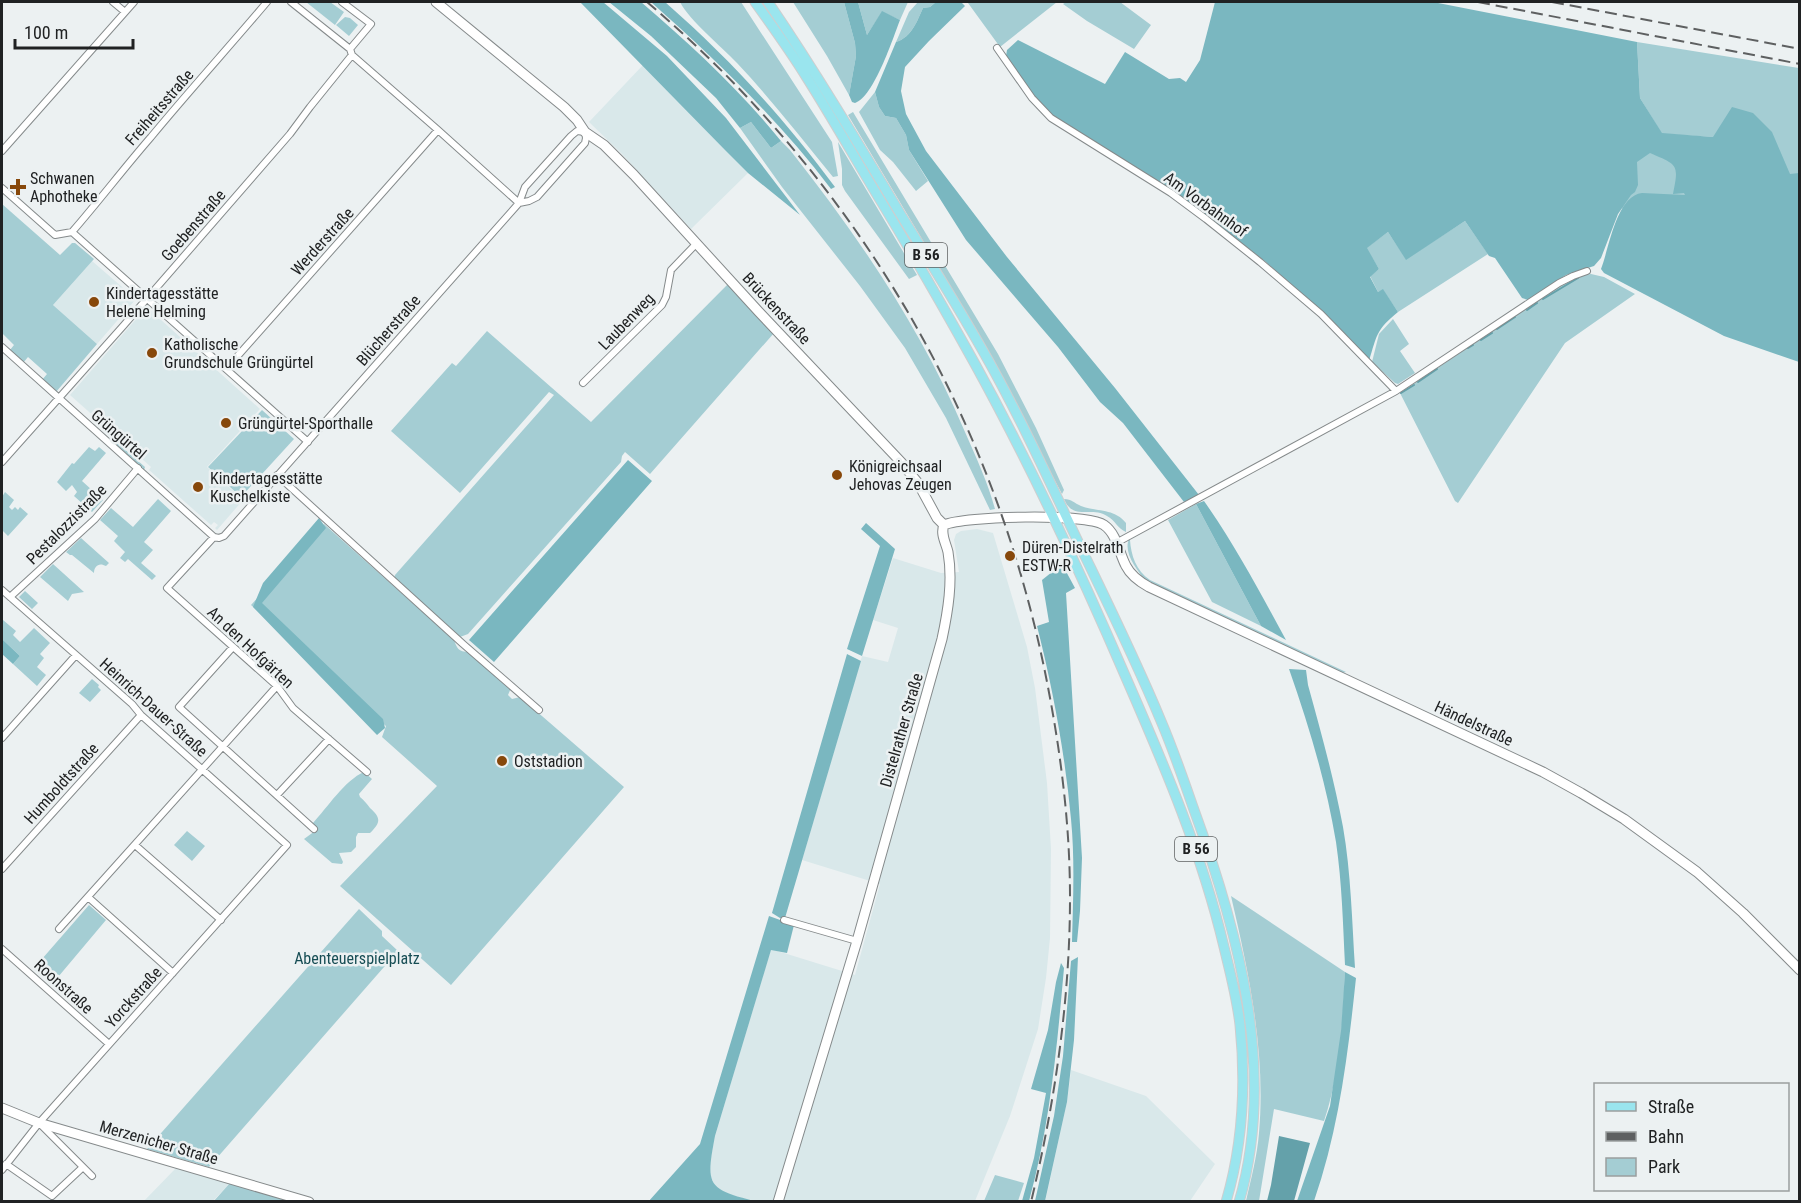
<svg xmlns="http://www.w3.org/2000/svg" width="1801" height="1203" viewBox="0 0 1801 1203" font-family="'Roboto Condensed',sans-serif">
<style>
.built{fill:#d9e8ea}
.green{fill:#a4cdd3;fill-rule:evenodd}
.forest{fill:#7ab7c0}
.water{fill:#64a1aa}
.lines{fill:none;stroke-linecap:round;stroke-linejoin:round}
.stream{stroke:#64a1aa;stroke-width:2}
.street-casing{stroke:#858a8b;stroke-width:8}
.secondary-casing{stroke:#858a8b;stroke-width:11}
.primary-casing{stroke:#cececf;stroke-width:11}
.street{stroke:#fff;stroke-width:6}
.secondary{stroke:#fff;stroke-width:9}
.primary{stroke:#9ae5ee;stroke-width:9}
.rail{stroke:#5e6061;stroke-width:2;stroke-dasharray:12 6;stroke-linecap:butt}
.poi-dot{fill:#87480b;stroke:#ecf1f2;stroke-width:2}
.labels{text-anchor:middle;stroke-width:5;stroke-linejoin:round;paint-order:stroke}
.shield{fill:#ecf1f2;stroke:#5d6061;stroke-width:1.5}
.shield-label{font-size:15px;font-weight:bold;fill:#202223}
.street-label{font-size:16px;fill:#202223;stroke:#ecf1f2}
.poi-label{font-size:16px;fill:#202223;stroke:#ecf1f2;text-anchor:start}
.park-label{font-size:16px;fill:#164d54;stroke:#ecf1f2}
</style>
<rect width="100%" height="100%" fill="#ecf1f2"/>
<path class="built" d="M643 65 748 173 691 229 622 154 589 122Z
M92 261 136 299 97 344 53 305Z
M144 310H150L260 409 207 467 243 500 217 530 215 528 218 525 214 522 211 525 149 470 151 467 70 395Z
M977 529 993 533 1027 647 1035 688 1047 783 1051 849 1050 938 1046 978 1038 1029 1010 1116 975 1201H754L727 1194 716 1187 711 1178 709 1168 715 1136 771 949 855 975 880 884 802 860 862 656 888 662 898 628 873 620 893 558 941 573 959 572 954 540 956 534 961 531Z
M1071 1070 1146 1096 1215 1164 1190 1201 1045 1202 1067 1102Z
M176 1168 230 1183 213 1201 143 1202Z"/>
<path class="green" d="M306 2H330L344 12 335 25Z
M680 2H741L832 142 838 176 833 177C802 139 771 99 737 63 721 46 690 21 680 2Z
M793 2H844L855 43 856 56 849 95 827 56Z
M858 2H908L900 20 882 12 867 35Z
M918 2H936L930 7 923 8C917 21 912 37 896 42L909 12Z
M970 2H1057L1000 47 968 3Z
M1066 2H1120L1151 25 1134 49 1087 21 1063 4Z
M345 17 350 18 358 25 349 36 336 25Z
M1637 42 1799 68V241L1615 207 1644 131 1662 134 1640 98ZM1663 134 1713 137 1721 144Z
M875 92 879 107 885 116 896 118 906 135 909 150 928 181 916 191 893 162 880 150 859 112Z
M853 112 998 354 1036 428 1064 490 1062 494 960 303 848 115Z
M751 122 771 148 781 141 790 150C859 237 922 330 965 432 976 457 988 483 995 509L990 510 946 418 905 348 860 286 782 187 740 128Z
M838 142 917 275 909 279 845 191 842 185V169Z
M2 204 60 255 72 243H75L94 259 53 305 97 344 56 392 42 380 47 374 28 357 23 363 10 350 14 345 2 333Z
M1465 221 1488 254 1398 312 1383 290 1378 292 1370 276 1379 269 1366 248 1388 232 1406 259Z
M1591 274 1604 277 1635 294 1565 343 1458 503 1455 501 1400 393 1557 288 1581 275Z
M729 283 774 333 650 474 625 452 622 456 621 462 468 634 460 637 394 578 395 575 554 395 549 392 460 493 391 431 452 363 456 366 487 331 591 422Z
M1393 319 1409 344 1400 351 1415 373 1398 384 1395 383 1372 362 1379 334Z
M262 410 294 439 241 497 208 467Z
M113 439 145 467 144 470 112 441Z
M89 447 95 451 99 447 106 453 82 481 103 500 92 512 74 496 77 492 72 485 66 491 57 482 72 463 74 464Z
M5 492 14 500 9 507 12 510 15 507 18 510 20 507 28 514 8 536 2 530V497Z
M158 499 171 511 144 542 153 550 141 563 156 576 152 580 128 559 125 562 120 558 125 552 114 541 118 536 100 520 111 508 133 527Z
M1064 499C1072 499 1074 503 1081 506 1097 512 1114 508 1126 523V532C1118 529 1115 520 1107 516 1091 506 1073 521 1064 499Z
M1196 504 1261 626 1212 602 1168 520Z
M324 524 454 640C457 648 458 652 469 652L511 688 508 695 512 699 520 697 624 787 451 985 340 886 437 786 382 737 386 726 251 605Z
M81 538 109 563 106 566C99 562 94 566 94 573L72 555H70L66 552Z
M1129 539 1130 540C1131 555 1136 571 1150 580L1346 672 1342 673 1145 580C1137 570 1123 553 1129 539Z
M53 564 84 592 72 594 68 601 40 577Z
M25 591 38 603 32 609 19 597Z
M3 620 16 631 13 635 20 642 34 628 50 643 40 654 44 658 37 667 46 675 37 686 13 664 20 656 2 639V621Z
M92 679 99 685 98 687 101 690 90 702 79 693Z
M364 772 372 779 359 794 360 797C364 800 367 804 370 808 381 818 381 822 370 833H358L356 837V847L351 852 339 853 343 862 342 864 332 863 304 839 315 831 313 823C327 808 345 780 364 772Z
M187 831 205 846 192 861 174 845Z
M1231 896 1345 972C1343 1021 1340 1074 1324 1121L1274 1109 1259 1201H1246C1251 1179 1257 1157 1259 1133 1266 1053 1249 974 1231 896Z
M89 905 106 920 53 983 35 967Z
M359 909 382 931V936L398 951 209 1167 147 1149Z
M995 1175 1024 1183 1018 1201H984Z
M230 1183 289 1201 213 1202Z"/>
<path class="forest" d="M580 2H603L667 56 726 118 800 215 748 173 725 150Z
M609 2H641C691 45 739 89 781 141L771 148 751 122 740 128 716 98 651 36Z
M651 2H665C730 59 783 117 835 187L831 189C778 119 716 60 651 2Z
M844 2H858L867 35 882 11 900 20C893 38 874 97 855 103L852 102 849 95 856 56 855 43Z
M936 2H961L965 6 929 41 905 67 901 91 906 114 926 151 1007 257 1115 388 1199 495 1184 502 1123 423 1100 402 1058 347 966 240 909 150 906 135 896 118 885 116 879 107 875 92 896 42C912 37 917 21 923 8L930 7Z
M1215 2H1433L1637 42 1640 98 1662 133 1713 137 1732 107 1753 113 1772 132 1790 174 1799 173V362L1724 336 1604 273 1601 269C1609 249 1616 196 1642 193L1685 195 1684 193 1673 194C1679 164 1678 165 1650 153L1637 162 1638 185 1635 192 1631 195 1618 214 1601 258 1594 266 1566 275 1528 300 1522 298 1495 258 1489 256 1465 221 1406 260 1388 232 1367 248 1379 269 1370 277 1378 292 1383 289 1398 312C1376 330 1377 335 1369 361L1322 313 1266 262 1207 217 1052 116 1033 97 1006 56 1007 50 1018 40 1105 84 1125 52 1169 79 1180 78 1186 82 1200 60Z
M628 460 652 481 494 662 469 640Z
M1204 501C1235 545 1260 592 1286 640L1261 626 1196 504Z
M319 518 326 528 262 603 383 719 385 728 377 735 253 607 263 583Z
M866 523 895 549 862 656 847 649 880 546 861 529Z
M1062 564 1075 588 1066 593 1082 858 1080 911 1077 942H1072C1073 902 1075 860 1071 819 1065 754 1053 689 1037 626L1049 622 1042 580Z
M2 639 20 656 13 664 2 654Z
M847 654 861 661 785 918H780L772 913Z
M1289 669 1306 670 1308 685C1321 732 1334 779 1343 827 1351 873 1352 921 1355 968L1345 965C1343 924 1342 883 1336 842 1326 782 1309 726 1289 669Z
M769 916 794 925 787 953 771 950 715 1136C706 1184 706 1189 754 1201L648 1202 700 1144Z
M1078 957 1074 1040 1067 1102 1045 1201H1035L1054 1116 1063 1056 1071 961Z
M1061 963 1064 968C1057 1047 1050 1125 1029 1201H1022L1034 1158 1046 1093 1031 1089 1048 1030 1056 982Z
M1345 972 1356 978C1348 1054 1339 1129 1314 1201H1297L1330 1106 1341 1031Z"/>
<path class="water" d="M1279 1136 1310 1143 1294 1201H1267L1271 1185Z"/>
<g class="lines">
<path class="stream" d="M1543 299 1578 278
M1527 310 1537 303
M1497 329 1515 317
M1481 340 1492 333
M1468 348 1473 345
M1418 382 1437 369
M1401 393 1414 385"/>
<defs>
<path id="street" d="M113 2 125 12
M291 2 350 49 352 55 438 130 519 203
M342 2 371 24 350 49
M997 48 1032 98 1051 118 1171 193 1206 219 1260 262 1321 314 1396 391
M2 151 134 2
M2 188 55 235 72 232
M72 232 308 442
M72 232C99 201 124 168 151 137 189 91 229 47 267 2
M2 347 214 537 219 538 224 536 519 203 525 187 571 136 577 131 585 132 586 138 585 143 537 197 529 201 519 203
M226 369 438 130
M583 383 662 305 666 297 671 270 697 243
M2 462 124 325 290 134 310 107 352 55
M277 475 463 644 539 710
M214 537 167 588 277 686 293 708 367 772
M1116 543 1396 391 1559 283 1573 276 1587 271
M2 590 132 704 141 715 287 845 39 1123 2 1170
M10 597 95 519 138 468
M233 647 179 707 314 829
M2 738 76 655
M277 795 329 739
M135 845 221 920
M2 869 141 715
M88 897 173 973
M784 920 857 941
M59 929 277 686
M2 949 109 1044
M42 1126 92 1176
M6 1164 52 1196 82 1168"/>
<path id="secondary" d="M436 2 564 107 577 120 585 132 604 145 634 175 759 312 901 462 918 483 937 518 944 525
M944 525C964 516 1087 513 1104 525 1117 534 1119 553 1126 566 1131 576 1140 582 1149 587L1543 772 1581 793 1624 819 1697 872 1743 913 1800 970
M2 1108 39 1123 309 1202
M778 1202 857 941 942 639C948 611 953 581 948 552 946 543 940 534 944 525"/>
<path id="primary" d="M755 2C773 27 791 52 807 78 833 119 857 162 882 203 914 256 945 310 975 364 1031 466 1081 573 1127 680 1165 767 1202 854 1224 947 1230 972 1237 998 1240 1025 1246 1085 1243 1144 1226 1202
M768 2C815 71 858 143 901 215 929 260 957 305 983 351 1020 416 1051 485 1083 552 1110 608 1137 663 1161 721 1173 749 1183 778 1193 807 1238 930 1277 1072 1239 1202"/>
</defs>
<use href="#street" class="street-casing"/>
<use href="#secondary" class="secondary-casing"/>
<use href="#primary" class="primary-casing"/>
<use href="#street" class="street"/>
<use href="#secondary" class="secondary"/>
<use href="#primary" class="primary"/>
<path class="rail" d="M647 2C852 176 991 408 1045 672 1060 746 1070 822 1070 897 1070 1000 1055 1102 1031 1202
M1478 2 1800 64
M1552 2 1800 49"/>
</g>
<g class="poi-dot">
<path d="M15 178h6v6h6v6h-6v6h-6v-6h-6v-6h6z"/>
<circle cx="94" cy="302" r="6"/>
<circle cx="152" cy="353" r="6"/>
<circle cx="226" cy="423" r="6"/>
<circle cx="837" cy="475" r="6"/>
<circle cx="198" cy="487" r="6"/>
<circle cx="1010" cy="556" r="6"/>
<circle cx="502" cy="761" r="6"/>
</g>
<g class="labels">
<g class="shield">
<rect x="905" y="243" width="42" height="24" rx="4.5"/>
<rect x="1175" y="837" width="42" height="24" rx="4.5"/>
</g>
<g class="shield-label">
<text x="926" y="260">B 56</text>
<text x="1196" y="854">B 56</text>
</g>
<g class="street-label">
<text transform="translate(159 107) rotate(-49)" y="6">Freiheitsstraße</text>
<text transform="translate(1206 204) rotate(36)" y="6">Am Vorbahnhof</text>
<text transform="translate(193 225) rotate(-49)" y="6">Goebenstraße</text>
<text transform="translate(322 241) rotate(-48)" y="6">Werderstraße</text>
<text transform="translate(777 308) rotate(47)" y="6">Brückenstraße</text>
<text transform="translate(626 321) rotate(-46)" y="6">Laubenweg</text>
<text transform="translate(388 330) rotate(-49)" y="6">Blücherstraße</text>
<text transform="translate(119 434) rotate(41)" y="6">Grüngürtel</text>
<text transform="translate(66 524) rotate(-45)" y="6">Pestalozzistraße</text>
<text transform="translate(251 647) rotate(43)" y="6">An den Hofgärten</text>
<text transform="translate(154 707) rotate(42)" y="6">Heinrich-Dauer-Straße</text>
<text transform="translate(1474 723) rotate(25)" y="6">Händelstraße</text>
<text transform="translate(901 730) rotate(-74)" y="6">Distelrather Straße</text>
<text transform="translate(61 783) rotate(-48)" y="6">Humboldtstraße</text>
<text transform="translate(64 986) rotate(42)" y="6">Roonstraße</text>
<text transform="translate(133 997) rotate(-48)" y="6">Yorckstraße</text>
<text transform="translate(159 1142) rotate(16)" y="6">Merzenicher Straße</text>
</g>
<g class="poi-label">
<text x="30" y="184">Schwanen<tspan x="30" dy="18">Aphotheke</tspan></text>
<text x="106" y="299">Kindertagesstätte<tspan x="106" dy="18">Helene Helming</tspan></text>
<text x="164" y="350">Katholische<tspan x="164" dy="18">Grundschule Grüngürtel</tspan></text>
<text x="238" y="429">Grüngürtel-Sporthalle</text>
<text x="849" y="472">Königreichsaal<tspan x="849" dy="18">Jehovas Zeugen</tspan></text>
<text x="210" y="484">Kindertagesstätte<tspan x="210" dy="18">Kuschelkiste</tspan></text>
<text x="1022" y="553">Düren-Distelrath<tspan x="1022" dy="18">ESTW-R</tspan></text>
<text x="514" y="767">Oststadion</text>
</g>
<g class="park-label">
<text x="357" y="964">Abenteuerspielplatz</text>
</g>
</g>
<rect width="1801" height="1203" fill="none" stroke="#202223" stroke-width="6"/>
<rect x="1594" y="1083" width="195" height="108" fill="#ecf1f2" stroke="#9a9e9f" stroke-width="1.5"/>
<rect x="1606" y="1102" width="30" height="9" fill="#9ae5ee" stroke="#9a9e9f" stroke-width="1.5"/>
<text x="1648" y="1113" font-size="18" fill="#202223">Straße</text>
<rect x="1606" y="1132" width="30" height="9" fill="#5e6061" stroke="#9a9e9f" stroke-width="1.5"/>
<text x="1648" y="1143" font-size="18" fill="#202223">Bahn</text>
<rect x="1606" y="1158" width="30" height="18" fill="#a4cdd3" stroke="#9a9e9f" stroke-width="1.5"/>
<text x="1648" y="1173" font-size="18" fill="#202223">Park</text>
<path d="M15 39v9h118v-9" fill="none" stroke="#202223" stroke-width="3"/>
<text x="24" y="39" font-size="18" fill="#202223" stroke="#ecf1f2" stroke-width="4.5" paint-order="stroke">100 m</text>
</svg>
